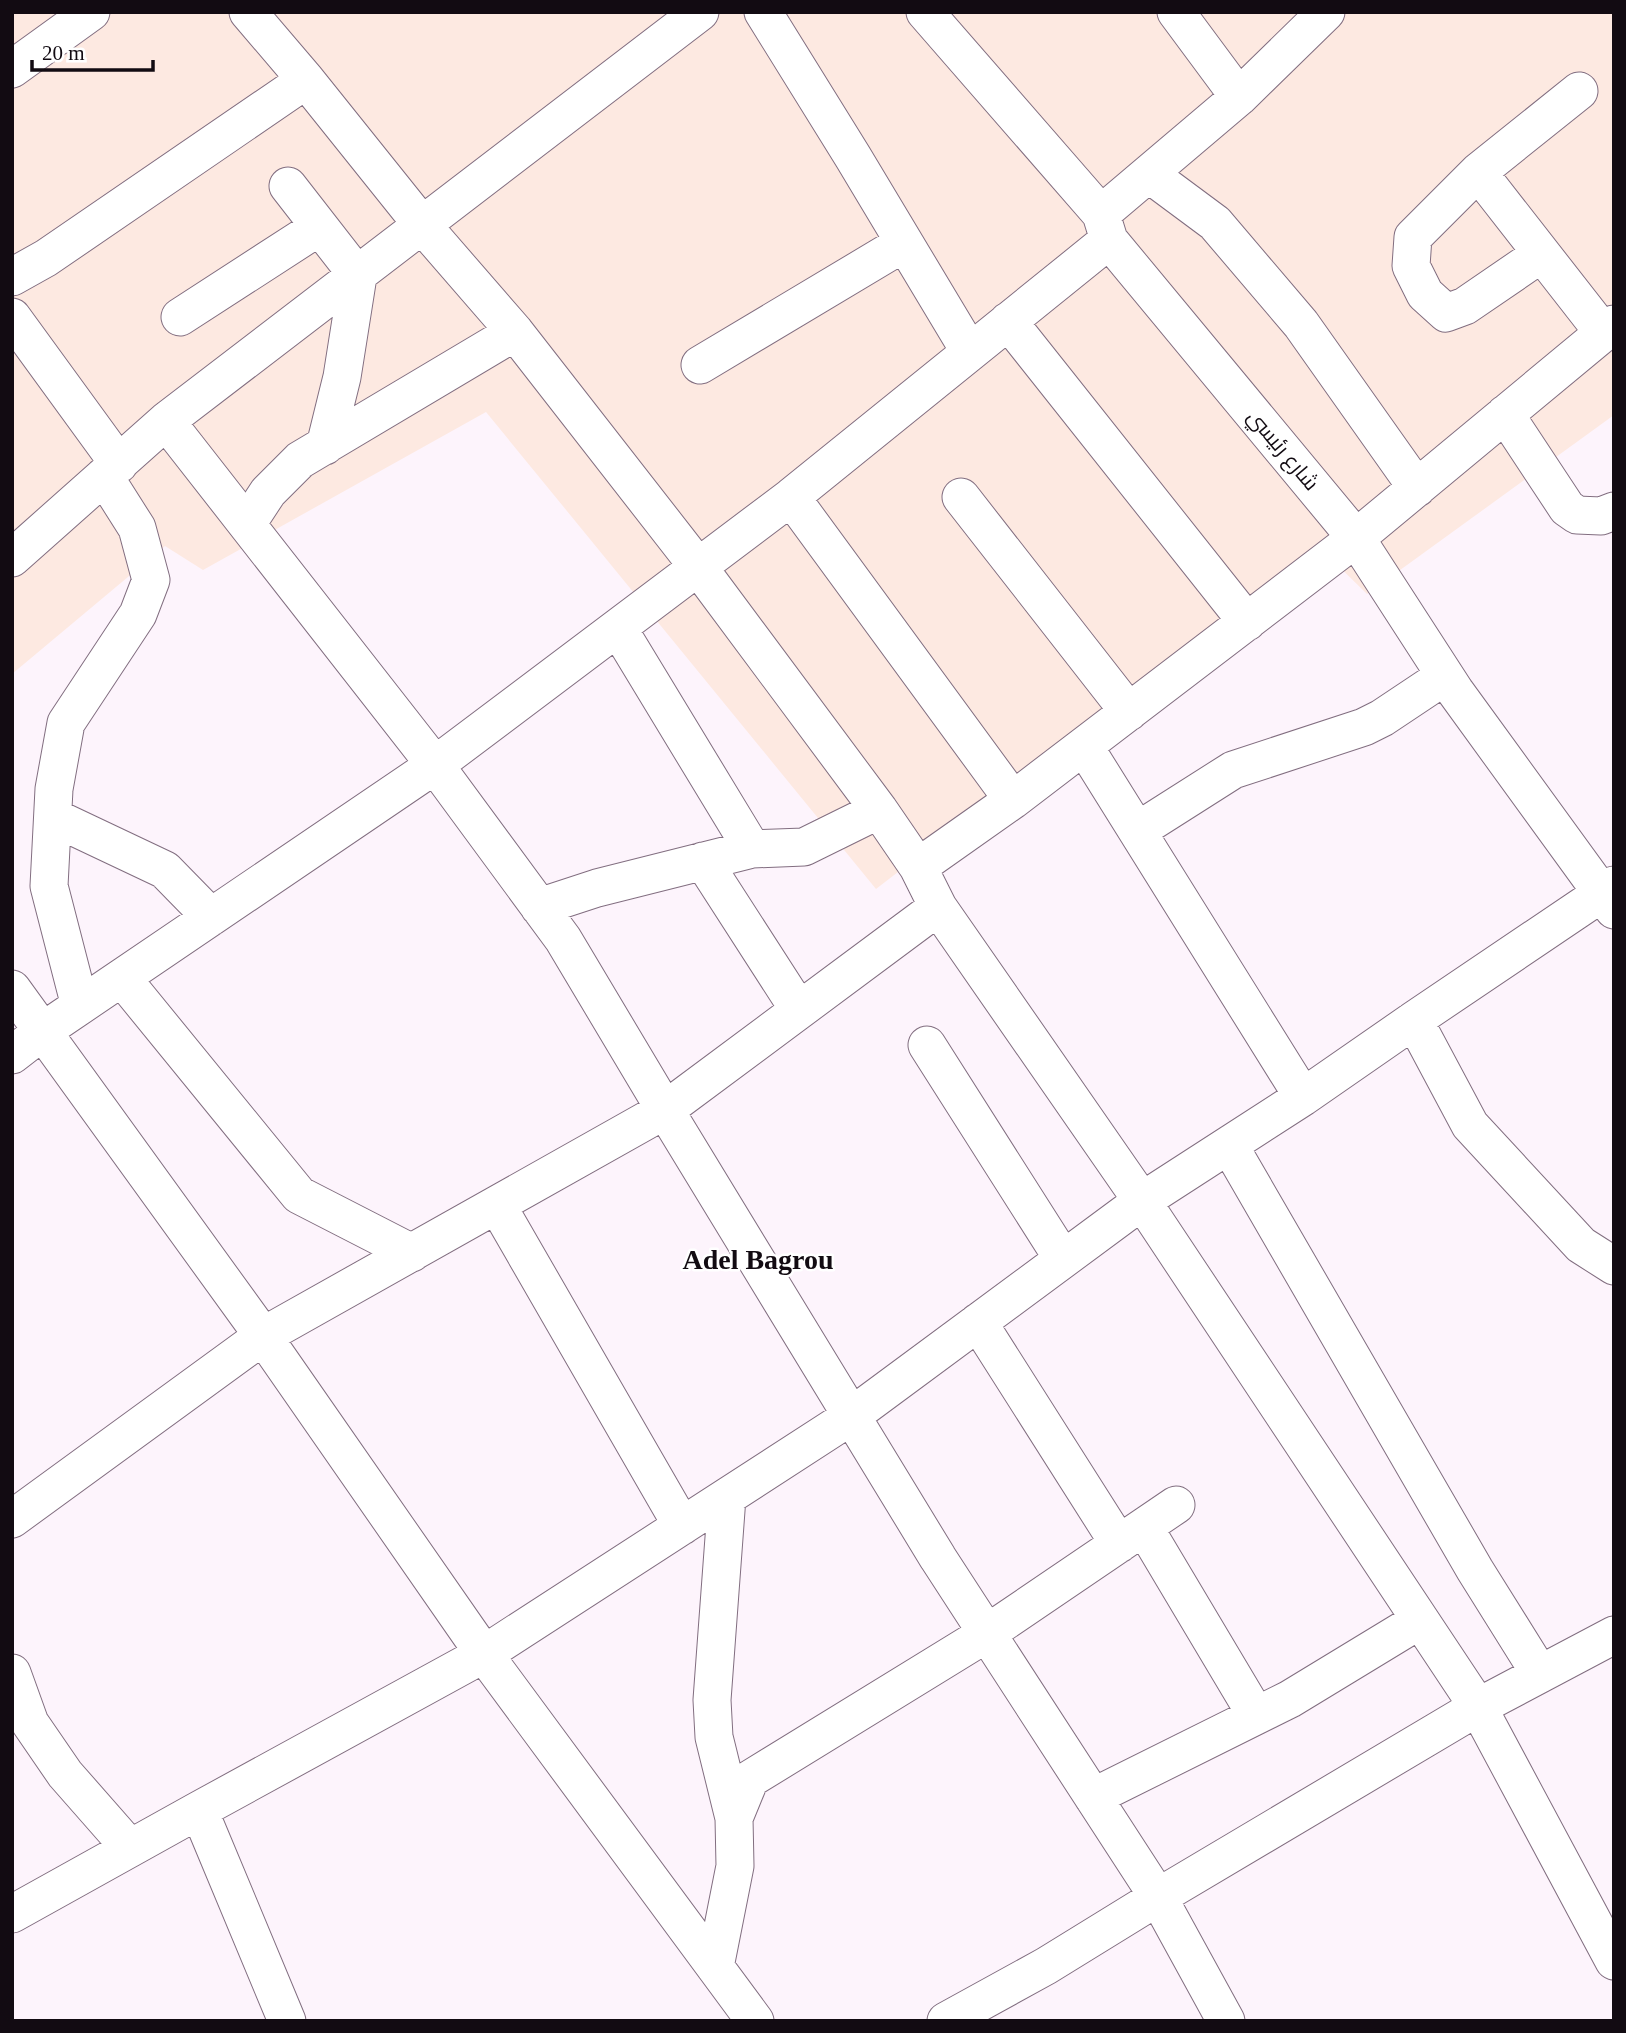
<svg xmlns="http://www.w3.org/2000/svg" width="1626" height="2033" viewBox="0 0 1626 2033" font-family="'Times New Roman',Cairo,serif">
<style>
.commercial{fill:#fde9e1}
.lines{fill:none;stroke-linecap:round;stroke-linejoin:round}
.minor-casing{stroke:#826e80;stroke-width:39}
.minor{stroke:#fff;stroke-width:37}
.labels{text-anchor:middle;stroke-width:5;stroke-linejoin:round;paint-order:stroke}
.street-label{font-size:21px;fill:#120b12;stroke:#fff}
.district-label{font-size:28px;font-weight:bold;fill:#120b12;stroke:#fff}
</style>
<rect width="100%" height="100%" fill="#fdf4fc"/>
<path class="commercial" d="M12 12H1614V415L1367 594 1319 547 876 889 486 412 203 570 165 546 12 674Z"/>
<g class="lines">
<defs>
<path id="minor" d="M248 12 306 80 423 226 515 332 699 568 879 810 918 867 938 907 1142 1201 1478 1707 1614 1961
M763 12 853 157 970 352
M925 12 1101 214 1109 240 1356 538 1455 691 1614 910
M1176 12 1239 97
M12 69 91 12
M1478 172 1603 332
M1149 174 1215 223 1301 324 1417 488
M288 186 358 276 342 377 325 446
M1101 214 1239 97 1326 12
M1541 254 1465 306 1446 313 1425 294 1411 266 1413 237 1478 172 1579 91
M12 277 46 258 306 80
M12 317 119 464
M180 317 319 227
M1008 321 1247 622
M700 365 904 243
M1505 414 1567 508 1577 515 1601 516 1614 511
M166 421 435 765 563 939 665 1110 938 1558 1158 1897 1226 2021
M791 497 1013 800
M961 497 1129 712
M247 524 268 492 300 460 515 332
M12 558 166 421 700 12
M618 628 752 849
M1084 746 1303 1097
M53 817 165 870 211 917
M1137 831 1233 770 1364 727 1382 718 1445 676
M703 861 799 1010
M918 867 1013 800 1356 538 1614 324
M539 907 597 888 752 849 804 847 879 810
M122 978 299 1195 412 1253
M12 989 263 1336 484 1654 755 2021
M80 1006 49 886 54 789 66 723 138 614 151 580 137 528 104 476
M1414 1020 1470 1125 1581 1245 1614 1266
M927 1045 1063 1259
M12 1055 43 1031 435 765 791 497 1109 240
M1229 1145 1475 1570 1540 1674
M497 1205 682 1526
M978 1322 1119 1544
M727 1497 712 1700 714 1737 734 1818
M12 1519 263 1336 665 1110 938 907
M1144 1527 1256 1715
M12 1673 30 1723 65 1774 130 1848
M1093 1797 1290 1699 1420 1620
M199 1810 287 2021
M12 1914 199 1810 484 1654 850 1417 1142 1201 1303 1097 1414 1020 1614 885
M715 1967 735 1866 734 1818 750 1779 986 1634 1176 1505
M946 2021 1046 1966 1158 1897 1478 1707 1614 1635"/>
</defs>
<use href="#minor" class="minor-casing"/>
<use href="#minor" class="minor"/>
</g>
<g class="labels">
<g class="street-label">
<text transform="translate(1283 450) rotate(50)" y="7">شارع رئيسي</text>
</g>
<g class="district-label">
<text x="758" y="1269">Adel Bagrou</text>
</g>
</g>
<rect width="1626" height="2033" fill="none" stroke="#120b12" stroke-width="28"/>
<path d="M32 60v10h121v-10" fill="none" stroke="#120b12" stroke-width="3.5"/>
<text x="42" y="60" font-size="21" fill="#120b12" stroke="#ffffff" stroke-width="5" paint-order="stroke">20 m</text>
</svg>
